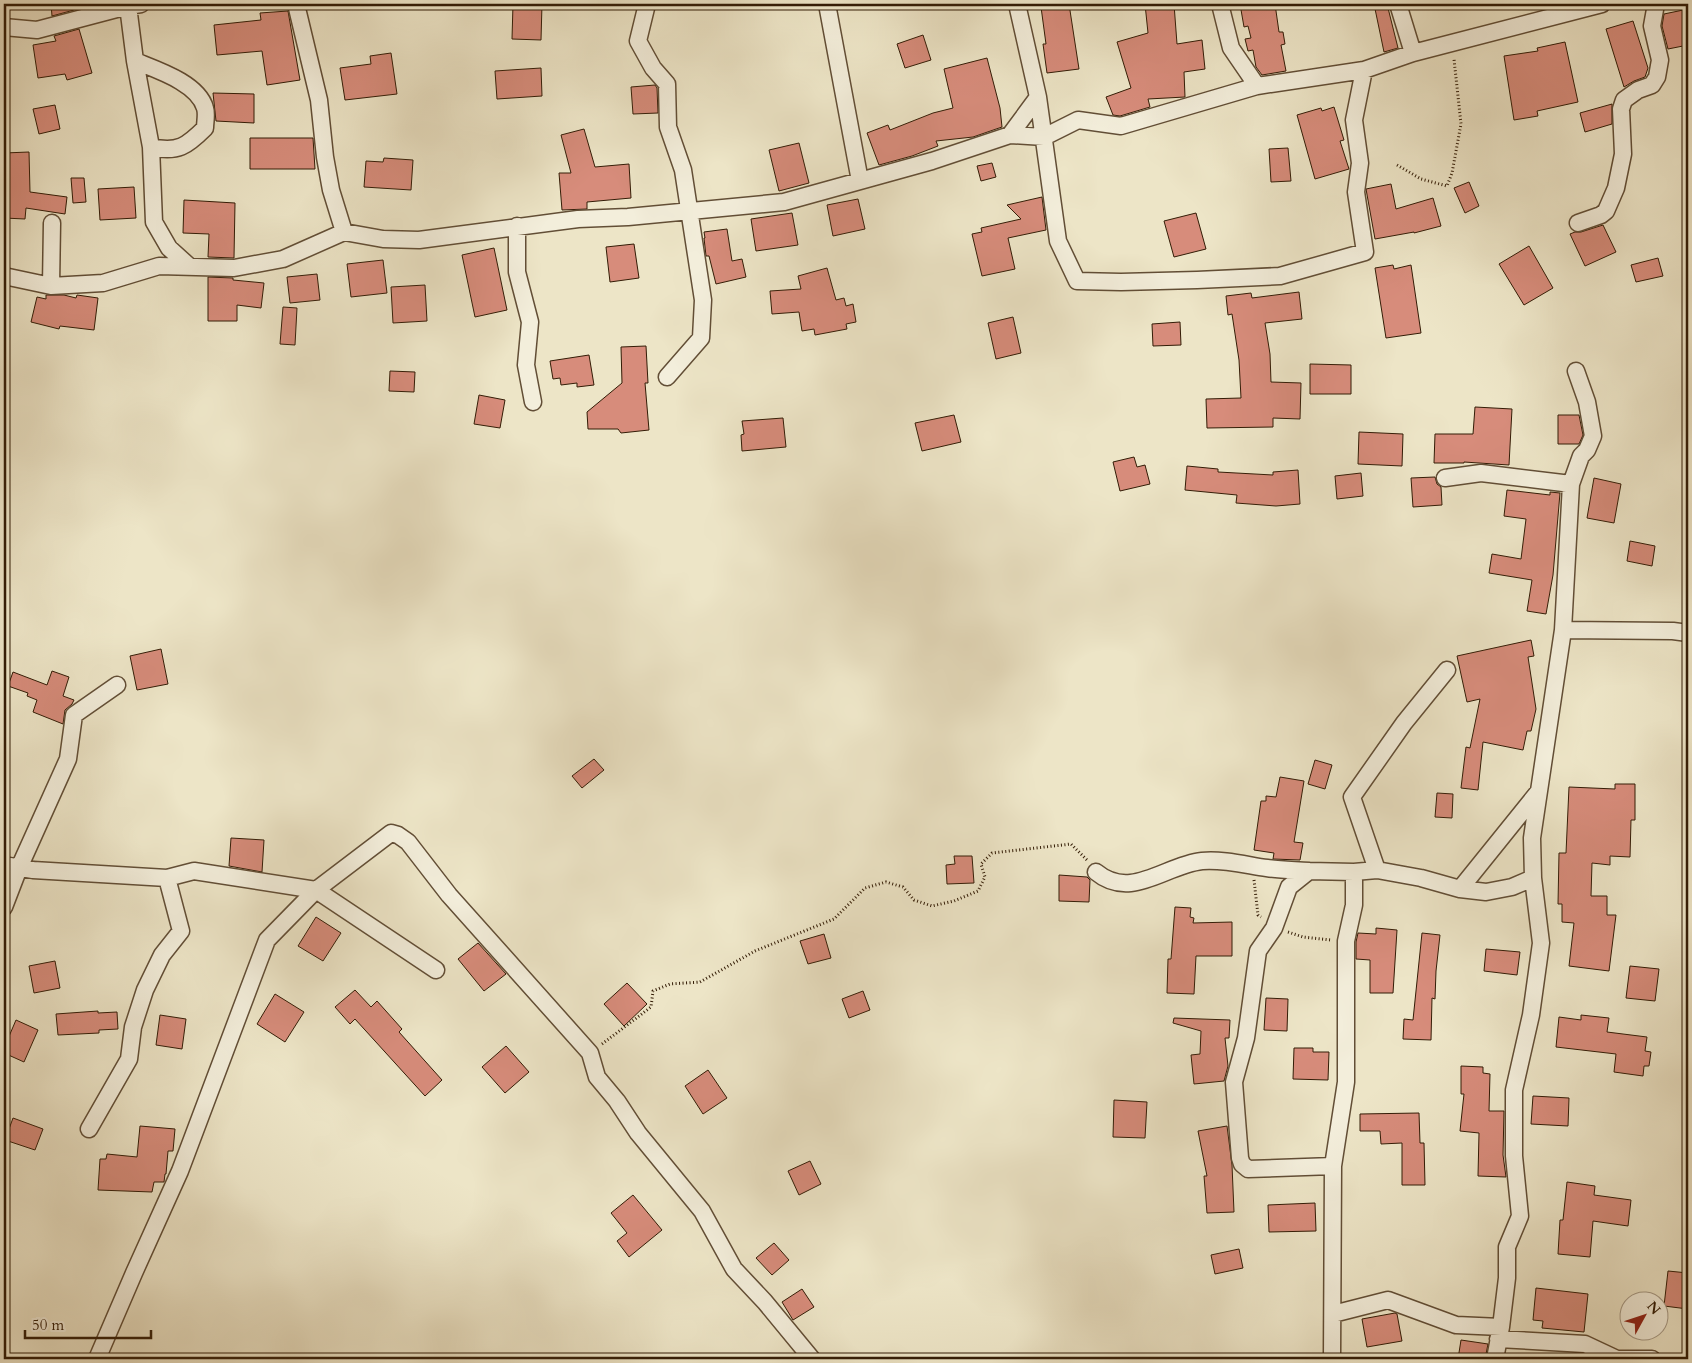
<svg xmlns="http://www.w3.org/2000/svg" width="1692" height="1363" viewBox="0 0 1692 1363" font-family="Cardo,serif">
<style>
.building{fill:#d78c7b;stroke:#331c06}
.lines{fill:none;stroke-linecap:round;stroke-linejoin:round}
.minor-casing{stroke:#624e36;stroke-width:19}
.path{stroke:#331c06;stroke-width:3;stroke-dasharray:1 2.5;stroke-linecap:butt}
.minor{stroke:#f3eedb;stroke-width:16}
</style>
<rect width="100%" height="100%" fill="#ede5c7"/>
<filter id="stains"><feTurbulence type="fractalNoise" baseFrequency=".004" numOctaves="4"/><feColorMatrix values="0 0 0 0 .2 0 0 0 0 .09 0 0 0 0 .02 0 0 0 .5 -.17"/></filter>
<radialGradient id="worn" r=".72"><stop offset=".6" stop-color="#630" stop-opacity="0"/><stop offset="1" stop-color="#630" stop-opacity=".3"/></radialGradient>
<path class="building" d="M51 4H72L74 10 52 16Z
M513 4H542L541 40 512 39Z
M1069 4 1079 69 1047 73 1043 44H1046L1041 7Z
M1145 4H1174L1177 44 1202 40 1205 69 1184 72 1185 97 1148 99 1150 107 1120 116 1113 115 1106 97 1131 88 1117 42 1148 33Z
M1240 4H1275L1279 32H1283L1285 44 1281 45 1286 71 1262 75 1256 67 1253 50 1248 51 1245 39 1251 38 1248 26 1244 27Z
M1374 4H1387L1398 48 1384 52Z
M1688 9V45L1668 49 1662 26 1664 14Z
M288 11 300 80 267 85 262 51 217 55 214 25 261 20 260 13Z
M1633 21 1648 68 1645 77 1634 81 1624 87 1606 29Z
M79 29 92 73 67 80 65 74 38 78 33 45 56 41 54 36Z
M923 35 931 60 905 68 897 44Z
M1565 42 1578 102 1537 111 1538 116 1514 120 1504 56 1538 51 1537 48Z
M391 53 397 94 345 100 340 68 371 64 370 56Z
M987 58 1000 108 1002 127 973 137 936 141 938 146 912 156 879 165 867 133 888 125 890 130 933 113 953 108 944 69Z
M541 68 542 96 497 99 495 71Z
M655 85 657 88 658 113 633 114 631 87Z
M213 93 254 94V123L216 121Z
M1612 104V124L1585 132 1580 113Z
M55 105 60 129 39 134 33 109Z
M1334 107 1344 140 1340 141 1349 169 1315 179 1297 115 1321 108 1322 111Z
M584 129 595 167 629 164 631 198 587 202V209L562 210 559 173H571L561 135Z
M250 138H313L315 169H250Z
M799 143 809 183 779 191 769 150Z
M1288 148 1291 181 1271 182 1269 149Z
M29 152 30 192 67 197 65 214 26 208 25 219 4 218V153Z
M384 158 413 160 411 190 364 187 366 161 383 162Z
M992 163 996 177 981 181 977 166Z
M71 178H84L86 202 73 203Z
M1469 182 1479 206 1465 213 1454 188Z
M1391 184 1396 209 1433 198 1441 226 1414 233V232L1375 239 1366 189Z
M134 187 136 218 100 220 98 189Z
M1042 197 1046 230 1008 238 1015 269 982 276 972 234 982 232 981 228 1021 219 1007 205Z
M858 199 865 229 833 236 827 205Z
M184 200 235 203 234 258 208 257 209 234 183 233Z
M792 213 798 245 756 251 751 219Z
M1196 213 1206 249 1174 257 1164 221Z
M1603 225 1616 252 1585 266 1570 234 1575 232H1581Z
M727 229 732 261 742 259 746 277 716 284 709 256H706L704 238H705L704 232Z
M634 244 639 278 610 282 606 247Z
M1529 246 1553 288 1524 305 1499 264Z
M494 248 507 310 475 317 462 255Z
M1658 258 1663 276 1636 282 1631 265Z
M383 260 387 293 351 297 347 264Z
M1393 265 1394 269 1411 265 1421 333 1386 338 1375 268Z
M827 268 836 300 844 298 846 306 853 304 856 322 846 324 847 329 815 335 814 329 802 331 799 312 772 314 770 291 801 289 798 276Z
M317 274 320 300 290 303 287 277Z
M208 277 233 278V280L264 283 261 308 237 305V321H208Z
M425 285 427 321 393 323 391 287Z
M1299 292 1302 319 1265 323 1270 354 1271 382 1301 383 1300 419 1273 418V427L1207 428 1206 399 1241 398 1239 360 1232 314 1228 315 1226 296 1251 293 1252 298Z
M46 295H64L76 298 77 295 98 298 94 330 60 326 59 329 31 322 37 297 46 299Z
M283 307 297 308 295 345 280 344Z
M1013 317 1021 353 996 359 988 323Z
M1180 322 1181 345 1153 346 1152 324Z
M646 346 648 383H645L649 430 621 433 618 429H588L587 412 622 383 621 347Z
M589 355 594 385 577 387V383L561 385 560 378 553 379 550 361Z
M1310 364 1351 365V394H1310Z
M390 371 415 372 414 392 389 391Z
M479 395 505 400 500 428 474 424Z
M1475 407 1512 409 1509 465 1464 462V463H1434L1435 434H1473Z
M954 415 961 442 922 451 915 423Z
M1558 415H1579L1583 435 1579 444H1558Z
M783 418 786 447 742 451 741 435 744 434 742 421Z
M1359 432 1403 434 1402 466 1358 464Z
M1134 457 1137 467 1145 465 1150 484 1120 491 1113 462Z
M1187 466 1218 469V472L1273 475V472L1298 470 1300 504 1276 506 1236 503 1237 495 1185 490Z
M1361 473 1363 496 1337 499 1335 476Z
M1435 477 1437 484 1441 487 1442 505 1413 507 1411 478Z
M1594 478 1621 484 1614 523 1587 518Z
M1507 490 1550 495V492L1560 493 1553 575 1546 614 1527 611 1532 580 1489 573 1492 554 1521 559 1526 519 1504 516Z
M1630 541 1655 546 1652 566 1627 561Z
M1531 640 1534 656 1528 657 1536 709 1531 731H1527L1523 750 1483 742 1478 790 1461 788 1466 747 1470 748 1480 699 1467 702 1457 656Z
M161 649 168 684 137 690 130 656Z
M52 671 69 677 63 696 74 700 72 704 65 710 63 724 33 712 37 700 27 696 28 693 8 686 13 672 47 685Z
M594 759 604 770 582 788 572 776Z
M1315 760 1332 765 1325 789 1308 784Z
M1280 777 1304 781 1294 842 1303 843 1300 860 1273 859 1274 853 1254 850 1261 801H1266V796L1276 797Z
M1615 784H1635V820H1631L1630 857 1610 856V865L1592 863 1591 896H1607V915H1616L1609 971 1569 966 1574 923 1562 922V904H1558L1559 853H1566L1569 787 1615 789Z
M1437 793 1453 794 1452 818 1435 817Z
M231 838 264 840 262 872 229 866Z
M954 856H972L974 883 947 884 946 865 955 864Z
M1059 875 1087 877 1090 880 1089 902 1059 901Z
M1175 907 1191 908 1190 917 1194 918 1193 923 1232 922V956H1196L1194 994 1167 993 1168 959H1171Z
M316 917 341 933 323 961 298 946Z
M1376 928 1397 930 1393 993H1370V960L1356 959V942L1358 933 1376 934Z
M1422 933 1440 935 1436 971 1435 999 1432 998 1431 1040 1403 1039 1404 1019 1413 1020Z
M824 934 831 958 808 964 800 941Z
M478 943 506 974 484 991 458 959Z
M1486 949 1520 952 1517 975 1484 971Z
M55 961 60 988 34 993 29 966Z
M1630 966 1659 969 1655 1001 1626 998Z
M627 983 647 1004 624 1026 604 1004Z
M355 990 371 1007 377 1001 402 1029 399 1032 442 1080 425 1096 355 1019 350 1024 335 1007Z
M863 991 870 1010 849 1018 842 999Z
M275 994 304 1012 285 1042 257 1024Z
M1266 998 1288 999 1287 1031 1264 1030Z
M98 1011V1013L117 1012 118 1029 99 1030V1033L58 1035 56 1014Z
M160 1015 186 1019 182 1049 156 1045Z
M1581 1015 1609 1018 1607 1032 1647 1037 1645 1051 1651 1052 1649 1066H1644L1643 1076 1614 1072 1616 1054 1556 1047 1559 1017 1581 1020Z
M1174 1018 1230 1020 1229 1038H1225L1228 1066 1224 1081 1194 1084 1191 1055 1200 1054 1201 1031 1173 1023Z
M16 1020 38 1030 24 1062 4 1053V1048Z
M506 1046 529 1072 505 1093 482 1067Z
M1294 1048H1313V1052H1329L1328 1080 1293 1079Z
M1461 1066 1483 1067V1073L1490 1074 1489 1111H1504L1503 1155 1506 1177 1478 1176 1479 1133 1460 1131 1464 1094H1461Z
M708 1070 727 1098 703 1114 685 1086Z
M1533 1096 1569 1098 1568 1126 1531 1124Z
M1114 1100 1147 1102 1145 1138 1113 1137Z
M1419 1113 1420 1143H1424L1425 1185H1402V1143L1381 1144 1380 1131H1360V1114Z
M13 1118 43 1129 35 1150 5 1140Z
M140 1126 175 1129 173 1151H168L166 1174H165L164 1182H154L152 1192 98 1190 100 1159H106L107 1154 137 1157Z
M1227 1126 1232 1165 1234 1212 1207 1213 1204 1176H1207L1198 1131Z
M810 1161 821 1184 799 1195 788 1171Z
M1567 1182 1595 1186 1594 1195 1631 1200 1628 1226 1593 1221 1590 1257 1558 1254 1560 1220H1563Z
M633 1195 662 1230 629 1257 617 1241 627 1233 611 1213Z
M1315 1203 1316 1231 1269 1232 1268 1205Z
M774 1243 789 1260 772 1275 756 1258Z
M1239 1249 1243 1268 1215 1274 1211 1255Z
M1668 1271 1688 1273V1309L1664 1306Z
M1536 1288 1588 1294 1584 1332 1542 1328 1543 1321 1533 1320Z
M802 1289 814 1307 793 1320 782 1302Z
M1395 1313 1397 1314 1402 1341 1367 1347 1362 1319Z
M1461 1340 1488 1344 1485 1359H1458Z"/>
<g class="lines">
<defs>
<path id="minor" d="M296 4 319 100 325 157 331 190 344 232
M647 4 638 41 653 68 667 84 668 127 683 170 703 300 701 338 667 377
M827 4 860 181
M1017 4 1038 97 1058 241 1077 281 1121 282 1197 280 1280 276 1365 252 1356 192 1360 163 1354 120 1364 70
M1220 4 1231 48 1257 86
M1398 4 1413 53
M128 6 135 61 151 147C178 153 187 146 205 128 205 122 207 114 205 108 198 83 157 70 135 61
M4 27 37 30 128 6 141 4
M1010 135 1038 97
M151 147 154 222 169 248 190 267
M1578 223 1601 215 1606 211 1616 188 1623 154 1621 109 1624 100 1638 90 1652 85 1657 77 1660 60 1652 26 1656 4
M517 226V272L530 322 526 365 533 402
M4 276 51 286 103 283 159 266 234 268 283 259 344 232 383 239 419 240 578 219 628 217 784 202 932 161 1010 135 1044 137 1078 120 1121 126 1257 86 1364 70 1413 53 1602 4
M51 286 52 223
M1445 478 1481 473 1571 484
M1563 630 1673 631 1688 633
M4 865 33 870 167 878 194 871 316 890 391 833 398 835 408 842 449 895 590 1053 597 1077 617 1101 638 1133 702 1211 734 1269 765 1302 812 1359
M1377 870 1352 797 1404 723 1447 670
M1096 872C1131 901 1165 865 1202 861 1223 859 1246 865 1267 868 1281 870 1295 870 1309 871
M1460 889 1539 791
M4 907 19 868 68 759 74 715 117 685
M89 1129 129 1059 133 1027 145 990 162 955 181 931 167 878
M1333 1166 1248 1169 1242 1164 1240 1158 1234 1082 1246 1038 1258 951 1274 928 1289 887 1309 871 1354 872 1377 870 1421 878 1460 889 1486 892 1512 887 1533 878
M1333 1314 1388 1300 1456 1325 1501 1327
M1498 1339 1585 1344 1617 1359H1652
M97 1359 134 1273 180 1171 267 940 316 890 436 970
M1332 1359 1333 1166 1346 1082V941L1354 905V872
M1495 1359 1501 1327 1507 1278V1247L1520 1216 1514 1156V1090L1531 1015 1541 943 1533 878 1532 838 1563 630 1571 484 1581 456 1587 450 1593 436 1587 402 1576 371"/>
</defs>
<use href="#minor" class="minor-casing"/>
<path class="path" d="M1397 165 1421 179 1447 186 1452 173 1461 124 1454 59
M1254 880 1258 915 1261 917
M1288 932 1303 937 1331 940
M602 1044 651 1007 653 991 670 984 700 982 755 951 834 919 865 888 886 882 903 887 914 900 932 906 954 901 978 891 985 877 981 864 992 853 1071 844 1087 860"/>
<use href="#minor" class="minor"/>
</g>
<rect width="1692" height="1363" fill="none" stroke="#ede5c7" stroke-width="20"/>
<rect x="5" y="5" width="1682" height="1353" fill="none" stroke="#331c06" stroke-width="2.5"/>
<rect x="10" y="10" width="1672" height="1343" fill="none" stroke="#331c06"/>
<g transform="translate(1644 1316) rotate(50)"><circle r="24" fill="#f3eedb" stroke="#a69a86"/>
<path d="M0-4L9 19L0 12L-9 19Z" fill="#8f2418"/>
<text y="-8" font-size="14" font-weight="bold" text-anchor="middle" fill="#331c06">N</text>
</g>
<path d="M25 1330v8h126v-8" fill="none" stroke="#331c06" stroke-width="2.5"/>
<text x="32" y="1330" font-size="15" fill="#331c06" stroke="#f3eedb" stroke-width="4" paint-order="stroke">50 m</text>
<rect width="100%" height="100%" filter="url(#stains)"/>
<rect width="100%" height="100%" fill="url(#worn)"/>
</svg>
